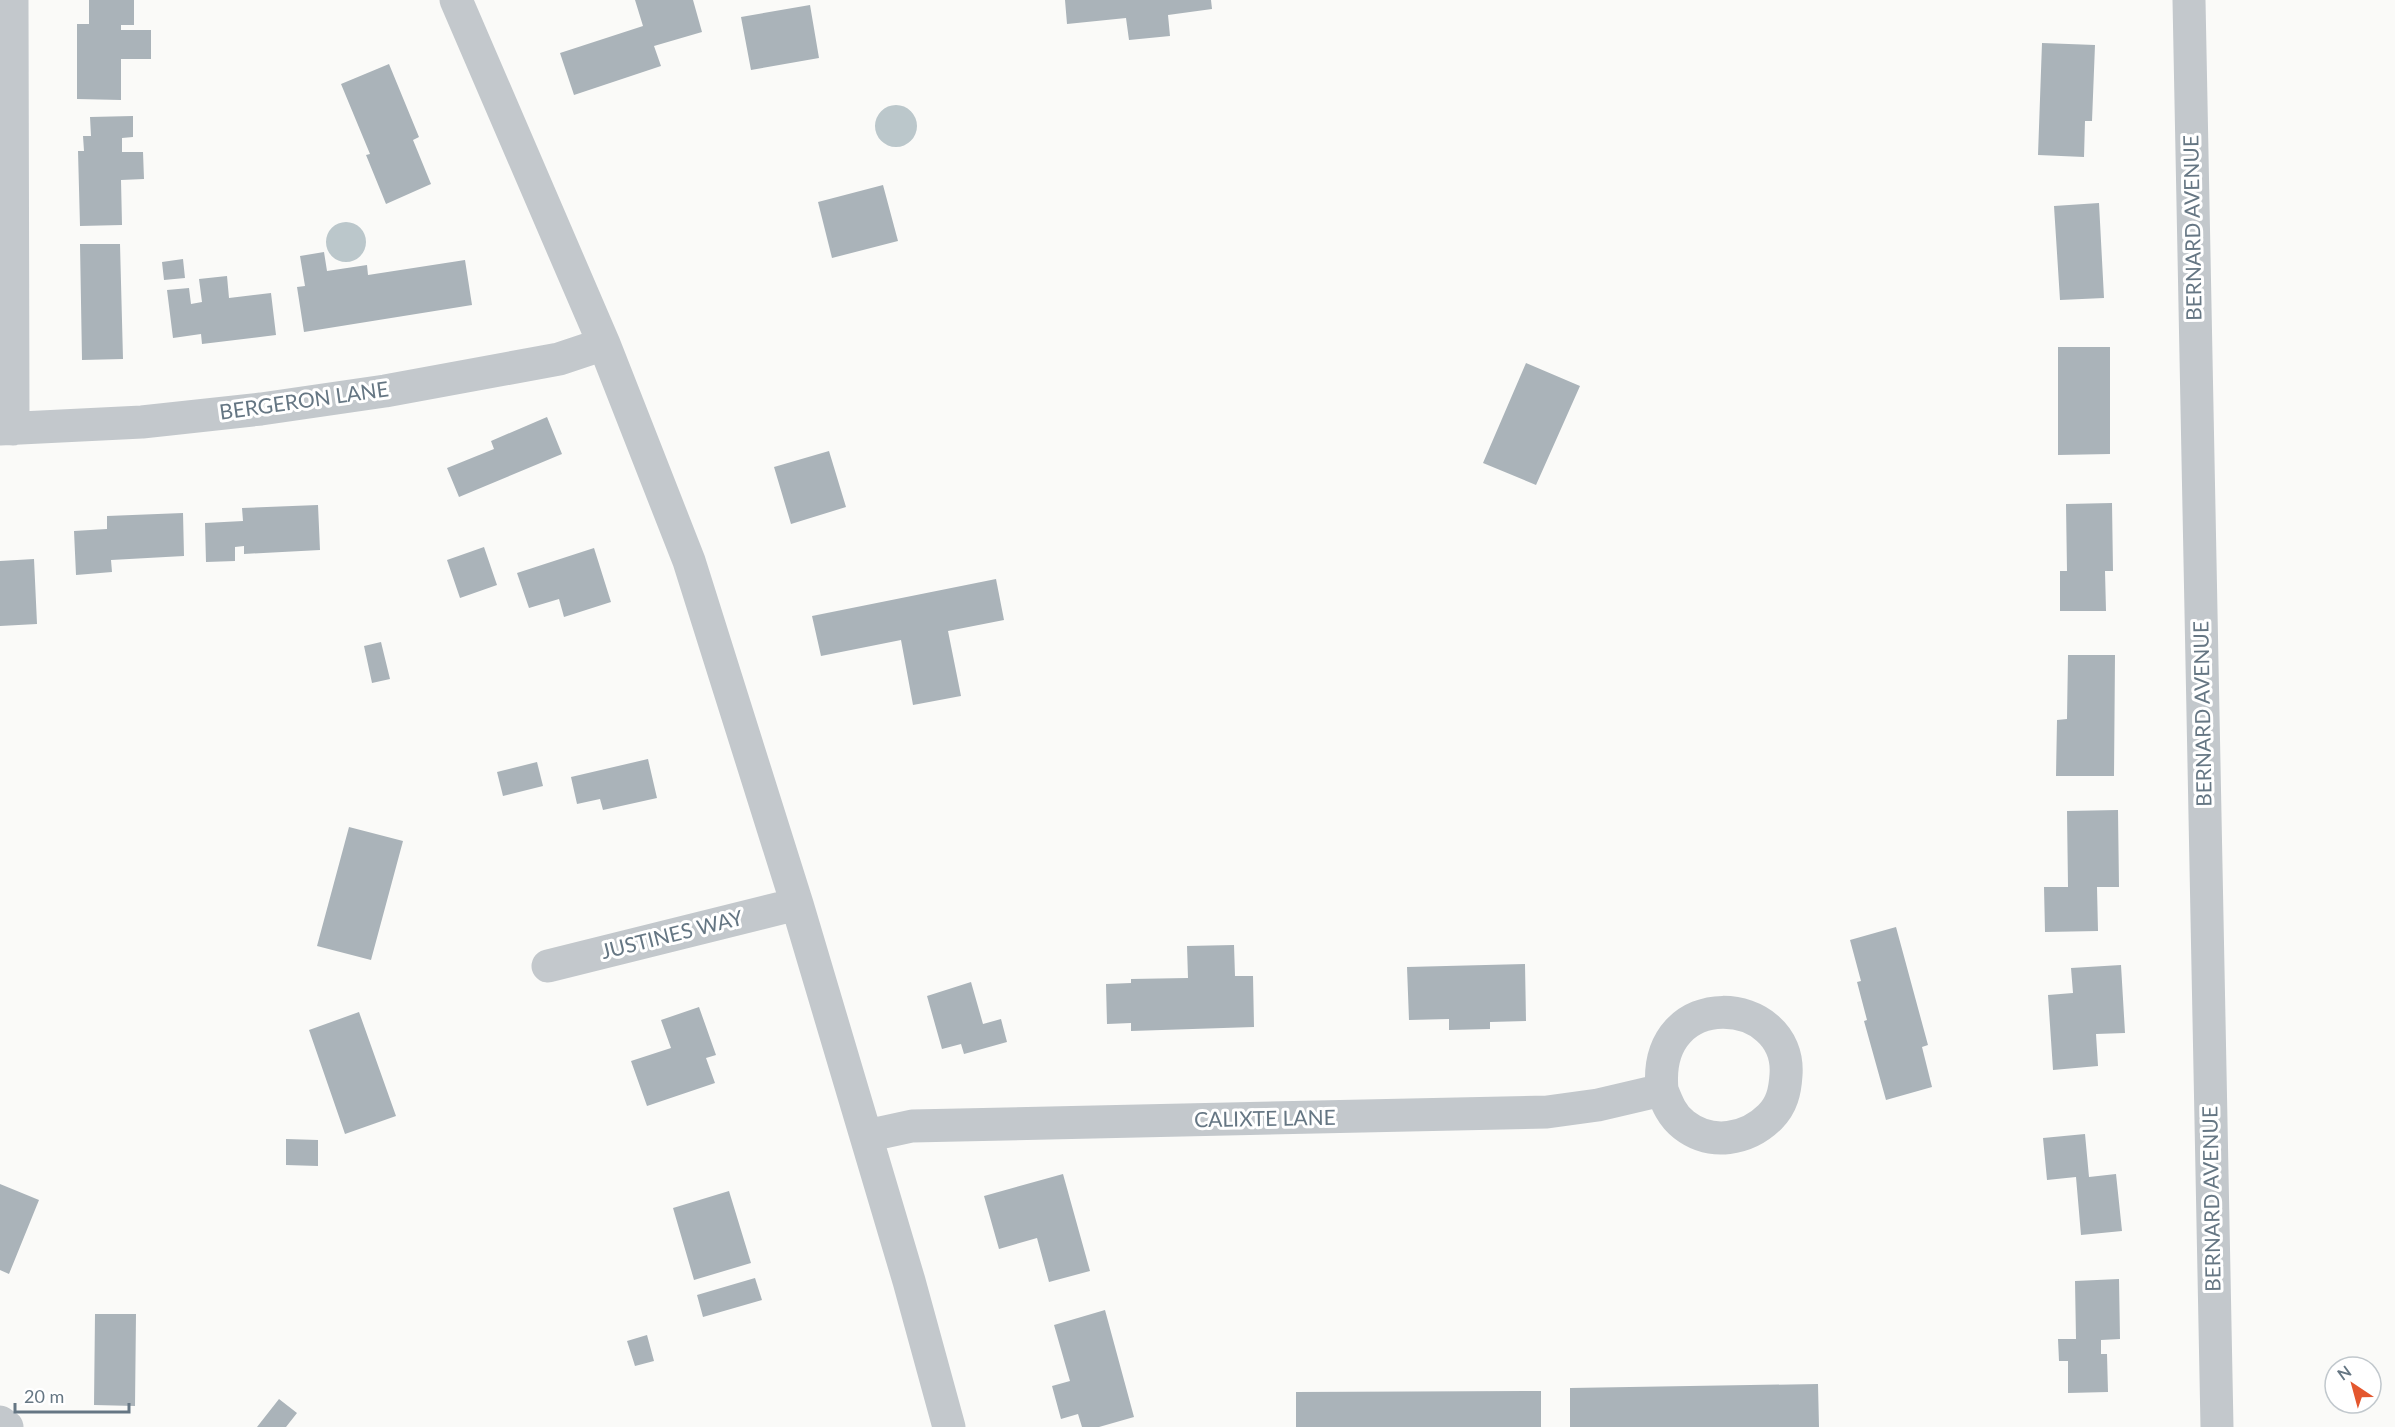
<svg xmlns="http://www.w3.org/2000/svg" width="2395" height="1427" viewBox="0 0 2395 1427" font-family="Lato,sans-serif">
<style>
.water{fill:#bbc7cb}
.building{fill:#aab3b9}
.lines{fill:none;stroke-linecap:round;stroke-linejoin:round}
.minor{stroke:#c3c8cc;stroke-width:33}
.tertiary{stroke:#c3c8cc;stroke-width:33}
.labels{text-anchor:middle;stroke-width:6;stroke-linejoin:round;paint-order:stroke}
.street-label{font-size:21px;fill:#657683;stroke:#fff}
</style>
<rect width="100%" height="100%" fill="#fafaf8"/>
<path class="water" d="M875 126a21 21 0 1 1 42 0a21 21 0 1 1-42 0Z
M326 242a20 20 0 1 1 40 0a20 20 0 1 1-40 0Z"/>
<path class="building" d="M89 0H134V25H121V30H151V59H121V100L77 99V24H89Z
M635 0H693L702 32 654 46 661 66 574 95 560 53 643 26Z
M1065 0H1211L1212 9 1168 15 1170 36 1129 40 1126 18 1067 24Z
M810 5 819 58 751 70 741 17Z
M2042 43 2095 45 2092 121H2085L2084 157 2038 155Z
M389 64 419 137 413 140 431 184 386 204 366 155 370 154 341 84Z
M133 116V137L122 138V152H143L144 179 121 180 122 225 80 226 78 151H84L83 136H91L90 117Z
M883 185 898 241 832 258 818 202Z
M2099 203 2104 298 2060 300 2054 206Z
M80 244H120L123 359 82 360Z
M324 252 327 271 367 265 368 275 465 260 472 305 304 332 297 287 305 286 300 256Z
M183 259 185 278 164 280 162 262Z
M227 276 229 298 271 293 276 335 202 344 201 334 173 338 167 290 189 288 191 304 202 302 199 279Z
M2058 347H2110V454L2058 455Z
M1526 363 1580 386 1536 485 1483 463Z
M547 417 562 454 459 497 447 468 494 449 491 441Z
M829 451 846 507 791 524 774 467Z
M2112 503 2113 571H2105L2106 611H2060V571H2067L2066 504Z
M318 505 320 550 244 554V546L235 547V561L206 562 205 523 243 521 242 508Z
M183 513 184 556 111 560 112 572 76 575 74 531 107 529V516Z
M484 547 497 585 460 598 447 560Z
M594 548 611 602 564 617 559 599 529 608 517 573Z
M34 559 37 624 0 626V561Z
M996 579 1004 620 948 631 961 696 913 705 901 640 821 656 812 616Z
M381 642 390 679 372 683 364 646Z
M2068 655H2115L2114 776H2056L2057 720 2067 719Z
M648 759 657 798 603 810 600 799 577 804 571 777Z
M537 762 543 786 503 796 497 772Z
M2118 810 2119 887H2097L2098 931 2045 932 2044 887H2068L2067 811Z
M349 827 403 841 371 960 317 946Z
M1896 927 1928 1045 1922 1047 1932 1087 1886 1100 1864 1021 1867 1020 1857 982 1861 981 1850 940Z
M1234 945 1235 976H1253L1254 1027 1131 1031V1023L1107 1024 1106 984 1131 983V979L1188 978 1187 946Z
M1525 964 1526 1021 1490 1022V1029L1449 1030V1019L1409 1020 1407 967Z
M2121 965 2125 1033 2096 1034 2098 1066 2053 1070 2048 995 2073 993 2071 968Z
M971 982 983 1024 1001 1019 1007 1042 964 1054 961 1044 942 1049 927 996Z
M699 1007 716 1055 706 1058 715 1083 647 1106 631 1061 671 1048 661 1020Z
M359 1012 396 1116 345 1134 309 1030Z
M2085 1134 2089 1177 2116 1174 2122 1231 2081 1235 2076 1177 2047 1180 2043 1138Z
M286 1139 318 1140V1166L286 1165Z
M1063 1174 1090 1271 1049 1282 1037 1238 999 1249 984 1196Z
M0 1184 39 1200 9 1274 0 1270Z
M729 1191 751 1263 694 1280 673 1208Z
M755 1278 762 1300 703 1317 697 1295Z
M2119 1279 2120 1339 2101 1340V1354H2107L2108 1392 2068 1393V1361H2059L2058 1339H2076L2075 1281Z
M1105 1310 1134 1417 1099 1427H1082L1078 1414 1061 1419 1052 1386 1070 1381 1054 1325Z
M95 1314H136L135 1406 94 1405Z
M647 1335 654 1361 635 1366 627 1341Z
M1818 1384 1819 1427H1570V1388Z
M1541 1391V1427H1296V1392Z
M279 1399 297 1413 286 1427H257Z"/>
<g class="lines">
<path class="minor" d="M12 0 13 429
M456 0 604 344 689 561 797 904 909 1281 949 1427
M2189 0 2217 1427
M0 429 142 422 261 409 385 391 559 359 604 344
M548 966 797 904
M866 1136 912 1126 1547 1112 1598 1105 1662 1090C1667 1103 1672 1116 1684 1125 1711 1146 1747 1140 1770 1117 1782 1105 1785 1091 1786 1075 1792 995 1652 983 1662 1090"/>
<path class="tertiary" d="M0 1422 7 1427"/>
</g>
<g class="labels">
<g class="street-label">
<text transform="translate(2193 228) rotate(-91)" y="7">BERNARD AVENUE</text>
<text transform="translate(304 401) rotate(-8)" y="7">BERGERON LANE</text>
<text transform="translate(2203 714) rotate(-91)" y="7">BERNARD AVENUE</text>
<text transform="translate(672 935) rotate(-14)" y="7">JUSTINES WAY</text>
<text transform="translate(1265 1119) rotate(-1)" y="7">CALIXTE LANE</text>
<text transform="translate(2212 1199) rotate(-91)" y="7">BERNARD AVENUE</text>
</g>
</g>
<g transform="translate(2353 1385) rotate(324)"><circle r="28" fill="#ffffff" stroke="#c1c8cd" stroke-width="1.5"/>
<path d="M0-4.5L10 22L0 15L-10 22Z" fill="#e4572e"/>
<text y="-9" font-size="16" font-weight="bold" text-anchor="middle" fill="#657683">N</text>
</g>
<path d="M15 1403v9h114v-9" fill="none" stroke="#657683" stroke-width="3"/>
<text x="24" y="1403" font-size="18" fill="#657683" stroke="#ffffff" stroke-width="4.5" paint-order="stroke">20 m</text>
</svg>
